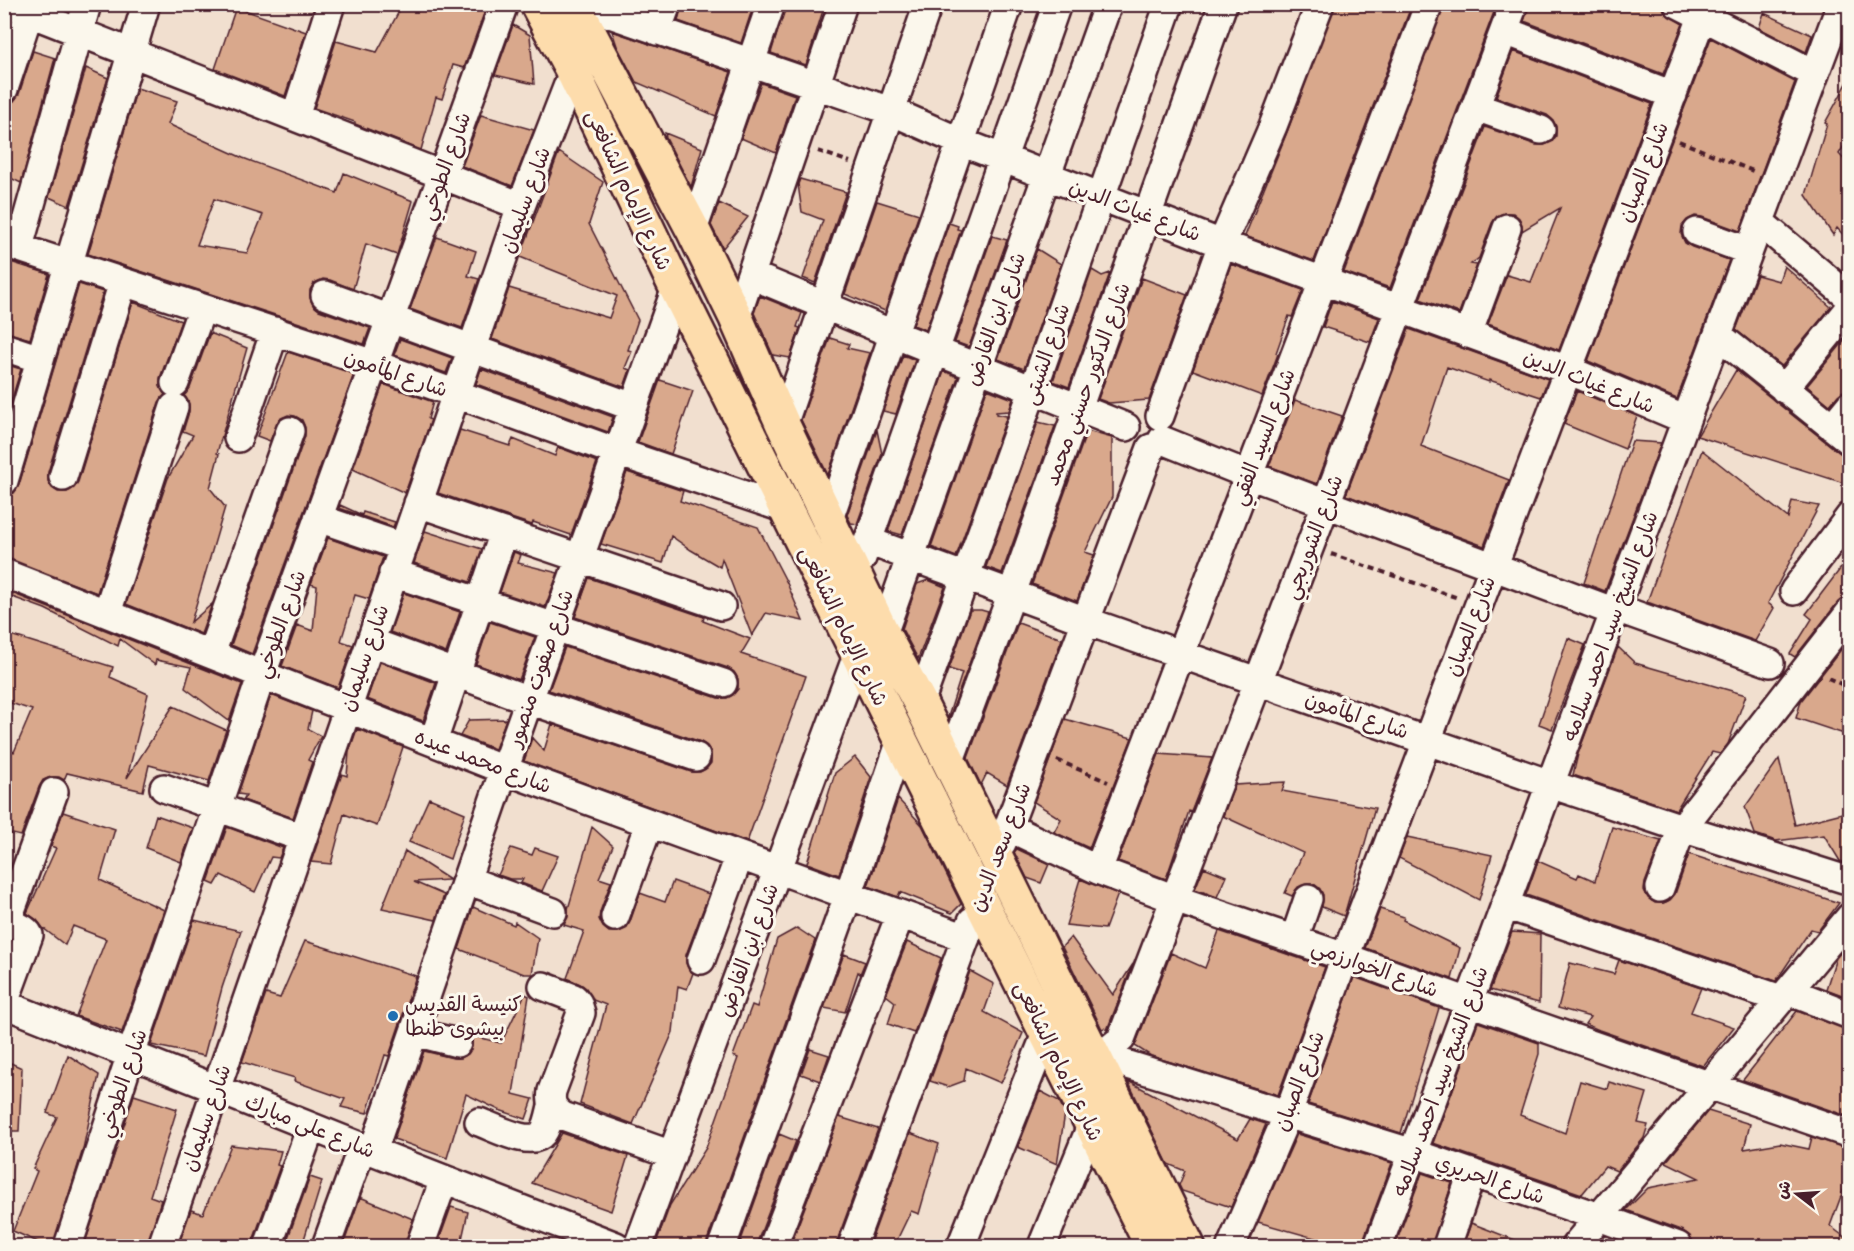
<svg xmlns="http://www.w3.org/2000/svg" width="1854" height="1251" viewBox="0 0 1854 1251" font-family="Dekko,'Playpen Sans Arabic',sans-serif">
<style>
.building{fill:#d9a88c;stroke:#4a1f2b;stroke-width:1.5;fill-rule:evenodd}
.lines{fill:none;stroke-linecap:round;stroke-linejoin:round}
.minor-casing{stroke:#4a1f2b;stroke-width:32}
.major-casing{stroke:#4a1f2b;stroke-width:38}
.path{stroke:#4a1f2b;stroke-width:4;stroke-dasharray:6 4.5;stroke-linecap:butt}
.minor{stroke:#fbf7ec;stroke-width:27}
.major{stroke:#fddcac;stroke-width:33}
.poi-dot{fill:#1f6fb2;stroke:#fbf7ec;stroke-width:2}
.labels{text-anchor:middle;stroke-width:6;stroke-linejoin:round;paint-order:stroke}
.street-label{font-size:21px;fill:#4a1f2b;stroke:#fbf7ec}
.poi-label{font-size:21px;fill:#4a1f2b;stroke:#fbf7ec;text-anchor:start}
</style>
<rect width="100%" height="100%" fill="#f1dfcf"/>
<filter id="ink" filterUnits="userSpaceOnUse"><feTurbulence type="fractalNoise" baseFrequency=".0167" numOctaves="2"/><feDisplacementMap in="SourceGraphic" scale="12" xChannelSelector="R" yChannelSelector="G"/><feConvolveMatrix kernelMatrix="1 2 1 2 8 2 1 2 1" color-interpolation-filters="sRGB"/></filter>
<g filter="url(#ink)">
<path class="building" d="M403 4H479L486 8 464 68 453 65 442 99 436 97 421 150 355 124V122L314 108 336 41 377 52Z
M682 4H754L741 43 678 21Z
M786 4H825L806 65 771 53Z
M1335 4H1412L1314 261 1245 236 1287 132Z
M1444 4H1497L1390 288 1344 272Z
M1529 4H1662L1665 13 1683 24 1663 74 1524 21Z
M236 7 306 32 285 96 215 69Z
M1764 13 1812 35 1806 52 1759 28Z
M513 25 530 35 534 84 495 75Z
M612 31 731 72 716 116 636 82 617 46Z
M1711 38 1795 82 1740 231 1702 217 1695 216 1687 220 1682 226 1681 234 1685 243 1692 247 1729 260 1677 399 1588 361Z
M33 51 55 58 21 183 4 175V104L14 101 19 94Z
M1513 51 1652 104 1559 350 1488 324 1507 275 1531 282 1560 208 1522 231V225L1519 218 1513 213H1504L1497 216 1492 223 1479 258 1471 264 1477 265 1459 313 1420 299 1485 127 1536 145H1544L1552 142 1556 136V127L1553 120 1547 115 1496 97Z
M86 68 108 78 69 206 49 197Z
M1850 78V136L1839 154 1850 166V242L1837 228 1833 235 1806 195 1827 124 1825 123Z
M761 83 795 95 776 153 741 138Z
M137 88 177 101 168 124 243 158 337 193 344 173 413 201 397 255 366 244 353 289 330 280 323 279 314 283 310 290V298L313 305 319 310 370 328 364 344 88 254ZM214 199 263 215 247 253 197 245Z
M481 115 534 130 512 186 462 166Z
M665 133 702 148 691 187 666 138Z
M559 152 603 182 589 224 638 320 628 350 632 351 625 368 630 370 624 387 492 339 509 288 609 318 617 296 520 257Z
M800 179 846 192 815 283 803 278 823 220 802 212 798 184Z
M877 201 919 214 885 311 845 294Z
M719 203 748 217 723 248 711 225Z
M949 223 958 226 957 229 961 230 926 330 913 325Z
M992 236 1007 240 969 347 955 342Z
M437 237 476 251 468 276 479 279 462 328 410 309Z
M1037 249 1061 264 1024 369 998 359Z
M4 260 49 274 30 339 4 332Z
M1231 264 1303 290 1292 317 1289 316 1276 353 1278 354 1262 396 1193 370Z
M1784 266 1831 307 1782 366 1736 330 1757 275 1779 281Z
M1092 270 1102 276 1110 273 1069 387 1053 381Z
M1142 278 1187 295 1149 400 1109 403 1098 399Z
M79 284 103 292 48 472V481L52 488 58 492H67L74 488 78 482 133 302 181 321 160 378V386L165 395 159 402 97 593 4 558V496L14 493 19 485Z
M760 296 802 313 797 327 800 328 790 358 773 355 754 313Z
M1332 301 1379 318 1370 342 1323 327Z
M1409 329 1548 379 1541 397 1489 380V382L1447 367 1421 446 1509 480 1484 546 1346 495Z
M210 333 247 348 217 453 219 454 210 488 225 507 191 622 212 604 201 634 126 604 168 478 193 435 183 431 189 412V404L184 395 190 388Z
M1850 334V390L1844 391 1838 395 1830 405 1807 386Z
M830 338 849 344 847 348 870 353 828 475 801 420Z
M400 339 452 358 446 373 394 355Z
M288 352 354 374 252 654 231 645 305 436V428L302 420 295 416 288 415 279 419 270 441 257 436Z
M903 355 915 360 896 414 883 411Z
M4 364 21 369 4 424Z
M481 369 613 417 608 432 476 384Z
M1736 370 1840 453 1850 456V485L1697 436Z
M944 371 958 377 902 535 888 531Z
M660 380 693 391 671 454 638 442Z
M383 384 433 402 428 419 431 420 405 493 353 469Z
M987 389 1013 399 1009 411 996 412V414L1007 416 956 557 931 547Z
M1577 391 1637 416 1625 449 1564 424Z
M1295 400 1342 416 1317 484 1269 466Z
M1038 422 1055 426 1002 573 986 567Z
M460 430 510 446 513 439 555 456 558 447 597 462 571 535 533 522 532 525 438 493Z
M877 430 882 454 857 524 851 523 847 515Z
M1087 431 1112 438V497L1085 552 1094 555 1077 601 1032 584Z
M1632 441 1661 443 1605 591 1584 583Z
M1702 450 1788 518 1792 501 1819 506 1768 603 1774 608 1755 641 1647 602Z
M627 472 683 491 680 501 758 527 787 583 803 621 766 613 752 636 722 559 720 567 691 550 671 536 663 563 601 544Z
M340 505 362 515 363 512 395 522 393 527 339 508Z
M425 531 482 549 470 582 414 563Z
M328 538 383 557 369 599 355 595 341 641 353 645 338 688 282 666 297 625 313 631 317 586 311 584Z
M514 552 521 555 518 563 558 573 545 607 500 592Z
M1850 556V597L1844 598 1838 602 1795 657 1790 654 1812 619 1806 614Z
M589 578 704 617 703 621 750 639 741 654 806 676 747 842 524 761 532 738 544 751 552 724 691 772H700L707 768 711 763V753L707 746 701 742 549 690 565 647 718 698H727L733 695 738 689V679L734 672 728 668 575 617Z
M928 580 945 587 918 659 902 629 917 584Z
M4 590 242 684 229 721 185 688 191 667 156 660 155 665 120 639 118 646 45 609 4 594Z
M404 593 460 612 446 653 390 632Z
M970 610H981L988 612 949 719 948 717 962 673 949 669Z
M490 622 535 637 519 680 476 664Z
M1018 623 1062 639 1007 785 987 773 981 785 968 758Z
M4 633 113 667 110 677 148 694 127 778 173 706 226 730 209 781 149 765 143 791 67 773 64 780 59 777H51L43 780 39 787 21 836 4 832V747L14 752 32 710 4 701Z
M1568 638 1585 645 1552 729 1539 724Z
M1850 638V736L1796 718 1801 701Z
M1618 647 1635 663 1746 695 1728 744 1720 754 1712 752 1676 810 1573 775 1578 754Z
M380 662 436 683 423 721 367 699Z
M271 695 312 711 308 729 321 736 308 760 312 762 293 818 243 800 246 795 238 794Z
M506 719 495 749 460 736 469 720Z
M1065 719 1132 738 1089 848 1054 832 1061 819 1034 802Z
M357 729 403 747 377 826 344 814 331 864 311 862 342 774 347 776 349 752Z
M1159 754 1212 758 1191 812 1189 811 1166 879 1118 861Z
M855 757 871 777 839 875 807 863 835 773Z
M1779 759 1795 825 1850 811V864L1840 861 1824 835 1776 841 1755 834 1745 807Z
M1285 782 1282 791 1375 808 1344 916 1322 907 1323 895 1320 889 1314 884H1306L1298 887 1292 896 1285 893 1303 853 1223 816 1235 785Z
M429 798 465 813 450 859 409 842Z
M898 799 922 825 961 904 952 913 900 892 898 897 868 886Z
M63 812 115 829 100 880 164 910 122 1032 76 1016 106 939 73 926 65 945 43 928 37 920 27 913 56 848 51 846Z
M156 815 193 828 181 862 146 848Z
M227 827 283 848 279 858 271 857 255 892 221 875 215 885 208 882Z
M592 827 613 846 599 878 611 882 600 912 599 919 603 927 609 932H618L626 929 630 922 640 893 665 902 673 881 709 894 686 955V963L689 970 693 973 687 989 678 986 673 1032 633 1124 580 1104 606 1005 593 1000 586 988 580 984 567 978 584 931 564 925 568 917V909Z
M1612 827 1661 841 1645 883 1644 890 1648 898 1655 903H1663L1670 900 1675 894 1689 854 1839 903 1818 931 1811 929 1776 981 1526 895 1538 861 1577 878 1579 874 1595 881Z
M1407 837 1492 855 1479 900 1399 858Z
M511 848 532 855 535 848 558 856 542 891 521 883 523 879H510L498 875Z
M1017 849 1049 864 1041 883 1027 878 1014 852Z
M405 851 450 880 414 882 444 895 436 920 382 908Z
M1204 867 1226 876 1217 897 1195 889Z
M1080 879 1118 894 1105 929 1066 925Z
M473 907 514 925 515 922 538 938 532 974H524L459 949Z
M1380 909 1404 917 1403 920 1460 948 1452 979 1365 948Z
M194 920 241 931 222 988 204 1056 151 1045Z
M797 928 815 940 814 943 707 1241V1246H655L670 1205 706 1148 738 1058 733 1056 752 1005 757 1007 777 939Z
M1219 931 1325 967 1278 1095 1151 1056 1135 1046 1171 953 1205 968Z
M1512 932 1540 934 1539 1003 1490 990Z
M1071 937 1113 995 1133 964 1107 1030 1104 1028 1102 1029 1062 947Z
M305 941 416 976 389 1056 385 1055 367 1113 341 1107 345 1099 294 1081 295 1078 242 1062 266 994 280 998Z
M907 942 941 958 914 1033 888 1024 895 1002 886 995Z
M1850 942V998L1826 989 1836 958Z
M844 954 865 962 860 974 858 972 845 1012 824 1008Z
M1619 960 1701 988 1691 1012 1734 1027 1703 1066 1599 1030 1585 1024 1590 1017 1558 1008 1570 963 1614 974Z
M970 971 994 984 984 1012 1023 1033 1001 1083 966 1068 964 1081 948 1087 930 1081Z
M1354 977 1439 1008 1401 1133 1308 1104Z
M525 994 529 996 513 1094 533 1099 526 1119 499 1110 466 1094 447 1158 394 1139 424 1051 453 1058H461L468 1054 472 1047V1039L470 1035 501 1043Z
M1797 1011 1850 1030V1117L1743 1080Z
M1478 1022 1539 1043V1054L1520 1115 1565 1133 1580 1081 1607 1089 1609 1082 1647 1093 1638 1123 1648 1125 1644 1138 1617 1171 1605 1166 1582 1194 1433 1143Z
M810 1049 829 1055 820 1081 801 1074Z
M68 1055 99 1075 83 1149 53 1246H47L13 1231 37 1171 33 1169 57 1117 47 1113Z
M4 1060 22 1068 19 1131H4Z
M1128 1081 1238 1139 1250 1119 1266 1124 1231 1207 1182 1191 1179 1185 1185 1171 1168 1164Z
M1040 1091 1059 1101 1065 1113 1057 1164 1018 1147Z
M134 1095 177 1109 150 1196 161 1200 147 1246H84Z
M1708 1111 1750 1124 1744 1149 1780 1143 1809 1149 1812 1137 1850 1149V1172L1830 1226 1850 1241V1246H1711L1693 1242 1690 1236 1683 1231 1626 1210 1648 1188 1699 1178 1666 1162Z
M839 1117 878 1129 837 1241V1246H790Z
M562 1133 628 1156 611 1211 532 1183Z
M910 1133 939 1144 919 1214 911 1211 894 1246H869Z
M779 1134 796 1141 758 1240V1246H739Z
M1297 1134 1392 1163 1361 1246H1343L1258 1222Z
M231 1145 281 1151 277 1165 280 1166 253 1241V1246H178L191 1210 203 1214Z
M1422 1173 1452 1183 1432 1246H1404L1396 1243Z
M310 1177 322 1181 302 1246H285Z
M360 1197 413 1219 405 1246H343Z
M451 1207 468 1212 462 1239 478 1246H437Z
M1471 1223 1528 1245 1527 1246H1463Z"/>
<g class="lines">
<defs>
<path id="minor" d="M7 4 521 206
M581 4 891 111 961 142 1222 244 1568 370 1686 420
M1678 4 1815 74
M657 31 667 4
M1505 31 1673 95
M4 89 32 4
M1476 107 1541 130
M295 117 331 4
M1760 222 1850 298
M693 230 771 4
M1697 232 1749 251
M4 243 374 364 617 452 786 509
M19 247 87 4
M751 275 881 329 1126 427
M325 295 633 407
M736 318 843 4
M1468 334 1507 228
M1718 335 1850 441
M4 347 40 359
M175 383 202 308
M1784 389 1850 308
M1160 416 1222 244 1273 126 1320 4
M783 425 928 4
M1832 427 1850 405
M238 438 275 331
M1162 440 1249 475 1615 612
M63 477 123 282
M4 481 146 4
M418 503 721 606
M318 518 403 547
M829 519 1009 4
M868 541 1086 621 1550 784 1682 828 1850 881
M862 558 1057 4
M4 573 504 770 966 938
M393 573 723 683
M1794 591 1850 516
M1616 608 1770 663
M107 613 174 407
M883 634 1108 4
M371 642 529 700 696 757
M211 654 290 431
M920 703 1033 390 1169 4
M433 742 504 532
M949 763 1012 593 1223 4
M164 788 303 838
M1008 827 1098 870 1175 899 1345 957 1469 1002 1850 1134
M1002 843 1151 448
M1098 870 1429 4
M467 880 553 912
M1660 888 1682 828 1850 612
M1505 905 1781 999
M615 917 649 824
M1294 940 1308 899
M701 960 739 857
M543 986 574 998 578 1003 581 1013 552 1091C550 1103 553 1109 563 1116L672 1155
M1788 991 1850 1015
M4 1003 29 935C24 925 11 928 9 916L54 792
M4 1004 362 1147 616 1246
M414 1032 457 1043
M1093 1054 1109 1049 1121 1039 1326 504 1514 4
M1093 1054 1413 1153 1599 1217 1678 1246
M479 1122C494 1127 531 1148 543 1133 548 1126 550 1114 552 1106
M373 1151 504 770 676 288
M68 1246 131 1054 217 807 262 674 504 4
M162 1246 494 284 521 206 573 72
M268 1246 311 1127
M326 1246 362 1147
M420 1246 444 1179
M638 1246 858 653
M722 1246 848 896 901 740
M773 1246 900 915
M852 1246 972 921
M961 1246 1046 1034
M1042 1246 1091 1126
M1231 1246 1288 1114 1345 957 1707 4
M1378 1246 1841 4
M1447 1246 1472 1173
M1575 1246 1850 917"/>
<path id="major" d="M537 4 573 72 676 288 1152 1246
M574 4 693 230 736 318 783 425 883 634 920 703 1188 1246"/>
</defs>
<use href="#minor" class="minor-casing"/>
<use href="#major" class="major-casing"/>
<path class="path" d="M1679 141 1753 171
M818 151 850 162
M1331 554 1458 598
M1828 678 1850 688
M1057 760 1108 782"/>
<use href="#minor" class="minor"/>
<use href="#major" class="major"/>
</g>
</g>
<circle class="poi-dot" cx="393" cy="1016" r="6"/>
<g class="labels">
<g class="street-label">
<text transform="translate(445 166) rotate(-70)" y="7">شارع الطوخي</text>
<text transform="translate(1643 172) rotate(-69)" y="7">شارع الصبان</text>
<text transform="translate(629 190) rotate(65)" y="7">شارع الإمام الشافعى</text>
<text transform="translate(525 200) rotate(-70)" y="7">شارع سليمان</text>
<text transform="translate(1135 210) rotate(21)" y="7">شارع غياث الدين</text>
<text transform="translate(995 319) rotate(-70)" y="7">شارع ابن الفارض</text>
<text transform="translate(1046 354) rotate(-71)" y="7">شارع الشبتى</text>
<text transform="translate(396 373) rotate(19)" y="7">شارع المأمون</text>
<text transform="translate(1589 381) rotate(22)" y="7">شارع غياث الدين</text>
<text transform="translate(1087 384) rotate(-70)" y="7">شارع الدكتور حسني محمد</text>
<text transform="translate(1263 437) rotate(-69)" y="7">شارع السيد الفقي</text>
<text transform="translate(1313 537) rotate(-69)" y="7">شارع الشوربجي</text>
<text transform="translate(280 624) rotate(-70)" y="7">شارع الطوخي</text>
<text transform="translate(844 626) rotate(64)" y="7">شارع الإمام الشافعى</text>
<text transform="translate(1470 626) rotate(-69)" y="7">شارع الصبان</text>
<text transform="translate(1610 626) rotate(-70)" y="7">شارع الشيخ سيد احمد سلامه</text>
<text transform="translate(364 658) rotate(-71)" y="7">شارع سليمان</text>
<text transform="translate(540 668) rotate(-71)" y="7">شارع صفوت منصور</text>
<text transform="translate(1357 715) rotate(19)" y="7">شارع المأمون</text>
<text transform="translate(483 761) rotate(21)" y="7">شارع محمد عبده</text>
<text transform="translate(1000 847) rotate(-69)" y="7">شارع سعد الدين</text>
<text transform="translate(748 950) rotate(-70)" y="7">شارع ابن الفارض</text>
<text transform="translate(1375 968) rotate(20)" y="7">شارع الخوارزمي</text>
<text transform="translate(1059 1061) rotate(64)" y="7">شارع الإمام الشافعى</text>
<text transform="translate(1299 1081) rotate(-69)" y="7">شارع الصبان</text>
<text transform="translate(1440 1081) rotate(-70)" y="7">شارع الشيخ سيد احمد سلامه</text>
<text transform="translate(122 1083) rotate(-71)" y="7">شارع الطوخي</text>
<text transform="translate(206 1118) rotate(-71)" y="7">شارع سليمان</text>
<text transform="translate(310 1126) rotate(22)" y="7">شارع على مبارك</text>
<text transform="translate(1490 1179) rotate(19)" y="7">شارع الحريري</text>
</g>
<g class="poi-label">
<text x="405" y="1011">كنيسة القديس<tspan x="405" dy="24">بيشوى طنطا</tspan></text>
</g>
</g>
<rect width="1854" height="1251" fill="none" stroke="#fbf7ec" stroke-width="24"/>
<rect x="12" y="12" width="1830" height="1227" fill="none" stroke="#4a1f2b" stroke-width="2" filter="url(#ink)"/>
<g transform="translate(1797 1194) rotate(287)" stroke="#fbf7ec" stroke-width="4.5" paint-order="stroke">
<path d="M0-4.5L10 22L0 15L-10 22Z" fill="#4a1f2b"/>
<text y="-9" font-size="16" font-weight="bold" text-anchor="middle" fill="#4a1f2b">ش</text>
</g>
</svg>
